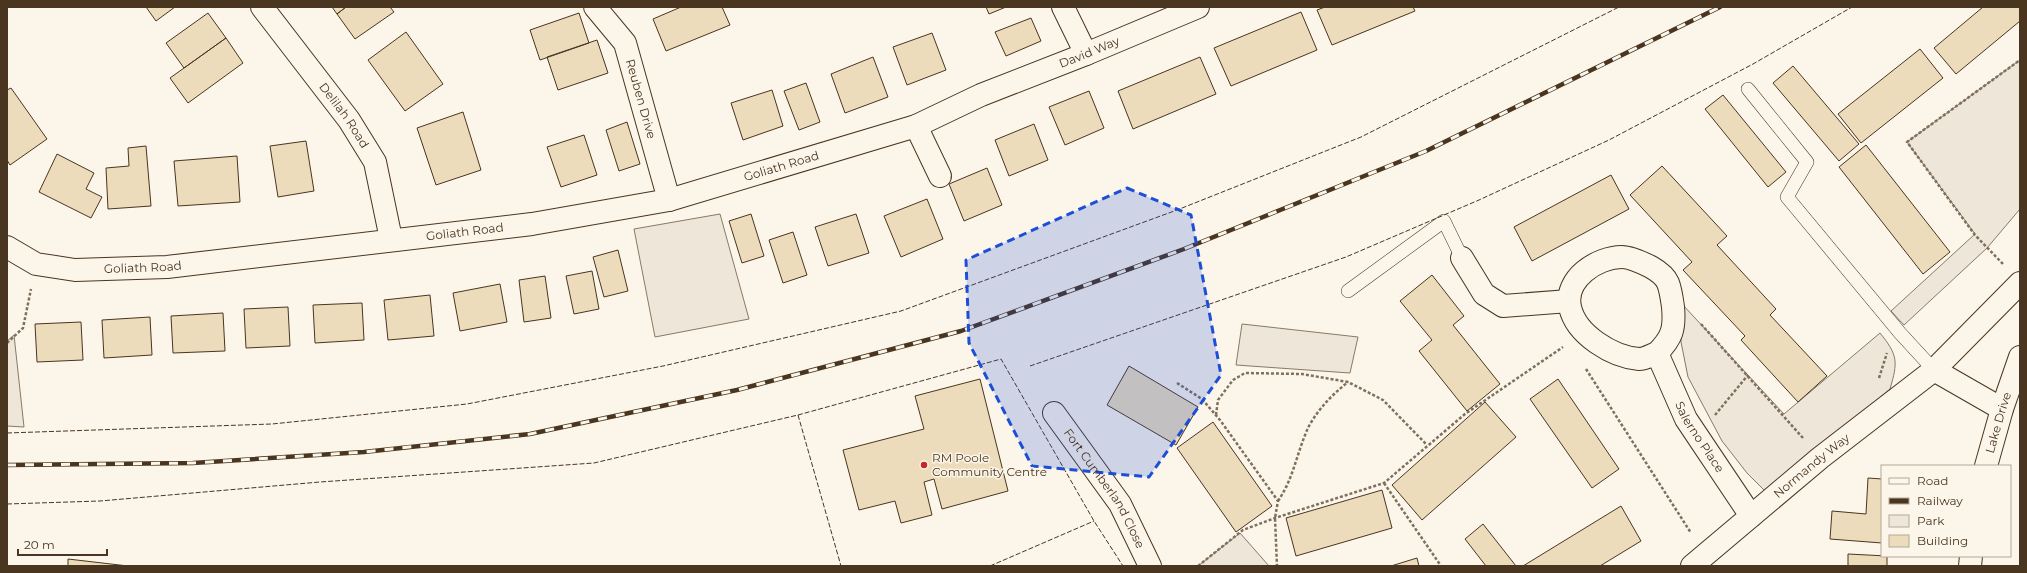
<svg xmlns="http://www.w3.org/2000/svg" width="2027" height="573" viewBox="0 0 2027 573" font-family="Montserrat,sans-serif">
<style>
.green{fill:#ede6d9;stroke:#887966}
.building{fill:#ecdcbc;stroke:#4a3520}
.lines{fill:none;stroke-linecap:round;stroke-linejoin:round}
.service-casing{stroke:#4a3520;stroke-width:14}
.minor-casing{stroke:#4a3520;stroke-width:24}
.path{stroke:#7f6f5c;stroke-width:2.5;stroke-dasharray:3 2;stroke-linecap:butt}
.service{stroke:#fbf6e9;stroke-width:13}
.minor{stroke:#fbf6e9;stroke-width:22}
.rail-casing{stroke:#4a3520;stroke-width:4.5}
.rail{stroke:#fbf6e9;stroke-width:3;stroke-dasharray:9;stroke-linecap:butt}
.fence{stroke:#4a3520;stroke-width:1;stroke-dasharray:5 2;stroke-linecap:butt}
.marked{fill:#1d4ed8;fill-opacity:0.2;stroke:#1d4ed8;stroke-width:3;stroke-dasharray:8 5;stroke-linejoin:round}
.poi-dot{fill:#c62828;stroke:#fbf6e9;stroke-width:1.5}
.labels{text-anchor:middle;stroke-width:3;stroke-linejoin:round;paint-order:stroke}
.street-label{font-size:12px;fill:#4a3520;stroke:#fbf6e9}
.poi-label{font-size:12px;fill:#4a3520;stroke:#fbf6e9;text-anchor:start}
</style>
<rect width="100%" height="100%" fill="#fbf6e9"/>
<path class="green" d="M2020 60V209L1987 248 1904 325 1891 311 1975 234 1907 142Z
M720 214 749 319 655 337 634 229Z
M1682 304 1784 414 1880 333C1898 355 1898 362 1890 389L1766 492 1747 473 1722 441 1688 377 1681 342Z
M1242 324 1358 337 1350 373 1236 365Z
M14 335 24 427 7 426V341Z
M1240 533 1269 566H1198Z"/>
<path class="building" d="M146 7H175L156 21Z
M332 7H346L337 14Z
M346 7H390L394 12 355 39 337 14Z
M681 7H722L730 25 666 51 653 19Z
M986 7H1006L989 14Z
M1325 7H1413L1415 11 1332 45 1317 10Z
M1983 7H2020V21L1956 74 1934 48Z
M1301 12 1317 50 1231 86 1214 48Z
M208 13 226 38 184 68 166 43Z
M579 13 589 43 540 60 530 30Z
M1031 18 1041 41 1006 56 995 32Z
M406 32 443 84 405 111 368 60Z
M932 33 946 70 907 85 893 47Z
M226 38 243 63 188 103 170 78Z
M597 40 608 73 558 90 547 57Z
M1920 49 1943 78 1861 143 1838 114Z
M873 57 888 97 845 113 831 74Z
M1200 57 1216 94 1133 129 1118 91Z
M1793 66 1859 144 1839 161 1773 83Z
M806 83 820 122 799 130 784 91Z
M11 88 47 139 10 165 7 160V90Z
M772 90 783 126 743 140 731 103Z
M1089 91 1104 128 1065 145 1049 107Z
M1723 95 1786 172 1768 187 1705 109Z
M463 112 481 170 436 185 417 128Z
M627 122 640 164 619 171 606 130Z
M1034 124 1048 160 1009 176 995 140Z
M584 135 597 175 561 187 547 147Z
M306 141 314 191 278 197 270 146Z
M1866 145 1950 252 1923 274 1839 167Z
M146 146 151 206 108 209 106 168 129 166 128 148Z
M57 154 94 173 86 189 102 197 91 218 39 192Z
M237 156 240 202 178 206 174 161Z
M1662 166 1727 236 1717 245 1776 309 1770 315 1827 376 1798 402 1741 340 1745 336 1683 270 1692 262 1630 195Z
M987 168 1002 205 964 221 949 184Z
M1611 175 1629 209 1532 261 1514 227Z
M927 199 943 239 901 257 884 216Z
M751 214 764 256 742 263 729 221Z
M856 214 869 253 828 266 815 227Z
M793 232 807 275 783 283 769 240Z
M618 250 628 291 604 297 593 257Z
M592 271 599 309 574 314 566 276Z
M1432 275 1464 316 1453 325 1500 384 1467 411 1419 351 1432 340 1400 301Z
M545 276 551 318 524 322 519 280Z
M500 284 507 322 460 331 453 293Z
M430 295 434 336 388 340 384 300Z
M362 303 364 340 315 343 313 305Z
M288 307 290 346 246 348 244 309Z
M223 313 225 351 173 353 171 316Z
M150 317 152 355 104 358 102 320Z
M81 322 83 360 37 362 35 324Z
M1129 366 1198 407 1176 445 1107 405Z
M980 379 1008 491 942 509 934 479 924 482 932 515 901 523 895 501 859 510 843 450 924 429 915 396Z
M1558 379 1619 469 1592 488 1530 399Z
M1485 402 1516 437 1422 520 1392 485Z
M1213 422 1272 506 1236 532 1177 448Z
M1868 478 1882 479V543L1830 539 1832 511 1866 514Z
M1382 490 1392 528 1296 556 1286 518Z
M1621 506 1641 541 1600 566H1523Z
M1483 524 1516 566H1486L1465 539Z
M1848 554 1887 556V566H1848Z
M1417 558 1419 566H1391Z
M68 559 128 566H68Z"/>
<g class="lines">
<defs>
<path id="service" d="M1748 89 1807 162 1787 197 1900 333 1934 370
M1348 291 1444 221 1462 258"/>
<g id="minor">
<path id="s1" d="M262 7 349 120 375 162 391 239"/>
<path id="s2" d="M595 7 625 43 669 200"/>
<path d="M1063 7 1086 54"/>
<path d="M916 126 940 176"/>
<path id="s3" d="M7 247 36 264 75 270 167 267 532 224 669 200 916 126 981 95 1086 54 1198 7"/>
<path d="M1462 258 1484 294 1503 306 1569 301"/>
<path id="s4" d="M1657 353C1672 338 1675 329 1673 307 1672 300 1671 291 1668 283 1665 276 1658 271 1651 267 1643 263 1631 257 1622 257 1597 257 1564 279 1570 307 1576 335 1613 357 1639 359 1645 359 1651 355 1657 353L1686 419 1751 516"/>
<path d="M1934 370 2002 409"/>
<path id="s5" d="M1054 413 1120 504 1150 566"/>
<path id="s6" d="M1986 466 2002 409 2020 357"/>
<path id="s7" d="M1692 566 1820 458 1934 370 2020 283"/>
<path d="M1970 566 1971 556"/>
</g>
</defs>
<use href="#service" class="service-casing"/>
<use href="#minor" class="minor-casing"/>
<path class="path" d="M2003 264 1975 235 1907 142 2020 60
M1701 324 1803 438
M7 343 23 328 31 289
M1586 369 1691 533
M1879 378 1887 353
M1177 383 1202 399 1220 420 1278 501 1275 518 1277 566
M1216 415 1218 400 1233 380 1245 373 1302 374 1348 382 1383 400 1427 445
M1715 415 1748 375
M1384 483 1441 566
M1278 501C1294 478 1297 451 1309 426 1319 408 1332 395 1348 382
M1198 566 1243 530 1275 518 1384 483 1465 414 1563 347"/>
<use href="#service" class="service"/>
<use href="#minor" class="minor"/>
<defs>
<path id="rail" d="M7 465 193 463 364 452 530 434 737 390 961 331 1184 249 1426 151 1720 7"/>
</defs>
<use href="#rail" class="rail-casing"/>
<use href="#rail" class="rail"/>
<path class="fence" d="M1030 366 1346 257 1479 200 1609 140 1753 64 1852 7
M798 415 841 566
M7 433 272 424 467 404 663 366 901 311 1177 210 1361 137 1619 7
M7 504 100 501 320 482 594 463 798 415 1001 359 1094 521 1123 566
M990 566 1094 521"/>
</g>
<path class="marked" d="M1127 188 1191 215 1221 375 1149 477 1032 466 969 343 966 260Z"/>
<circle class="poi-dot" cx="924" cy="465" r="4"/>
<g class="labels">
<g class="street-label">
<text dy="4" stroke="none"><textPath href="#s3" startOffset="1118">David Way</textPath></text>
<text dy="4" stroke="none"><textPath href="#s2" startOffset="105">Reuben Drive</textPath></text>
<text dy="4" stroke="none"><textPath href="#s1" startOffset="136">Delilah Road</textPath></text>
<text dy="4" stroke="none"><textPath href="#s3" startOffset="789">Goliath Road</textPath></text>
<text dy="4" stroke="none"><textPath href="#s3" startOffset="465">Goliath Road</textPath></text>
<text dy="4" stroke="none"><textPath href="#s3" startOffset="141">Goliath Road</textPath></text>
<text dy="4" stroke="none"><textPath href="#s6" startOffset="45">Lake Drive</textPath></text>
<text dy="4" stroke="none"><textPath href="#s4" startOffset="416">Salerno Place</textPath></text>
<text dy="4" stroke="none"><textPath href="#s7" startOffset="156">Normandy Way</textPath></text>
<text dy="4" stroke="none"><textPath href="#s5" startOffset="91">Fort Cumberland Close</textPath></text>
</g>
<g class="poi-label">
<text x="932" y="462">RM Poole<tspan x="932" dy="14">Community Centre</tspan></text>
</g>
</g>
<rect width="2027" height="573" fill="none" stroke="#4a3520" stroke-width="16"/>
<rect x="1881" y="465" width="130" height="92" fill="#fbf6e9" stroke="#b4a999"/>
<rect x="1889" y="478" width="20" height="6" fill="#fbf6e9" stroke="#b4a999"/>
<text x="1917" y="485" font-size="12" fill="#4a3520">Road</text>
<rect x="1889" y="498" width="20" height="6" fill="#4a3520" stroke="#b4a999"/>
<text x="1917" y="505" font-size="12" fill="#4a3520">Railway</text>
<rect x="1889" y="515" width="20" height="12" fill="#ede6d9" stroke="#b4a999"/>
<text x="1917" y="525" font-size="12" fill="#4a3520">Park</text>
<rect x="1889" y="535" width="20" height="12" fill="#ecdcbc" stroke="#b4a999"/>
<text x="1917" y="545" font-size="12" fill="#4a3520">Building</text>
<path d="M18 549v6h89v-6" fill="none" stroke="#4a3520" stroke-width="2"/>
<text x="24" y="549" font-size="12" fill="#4a3520" stroke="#fbf6e9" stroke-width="3" paint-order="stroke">20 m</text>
</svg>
